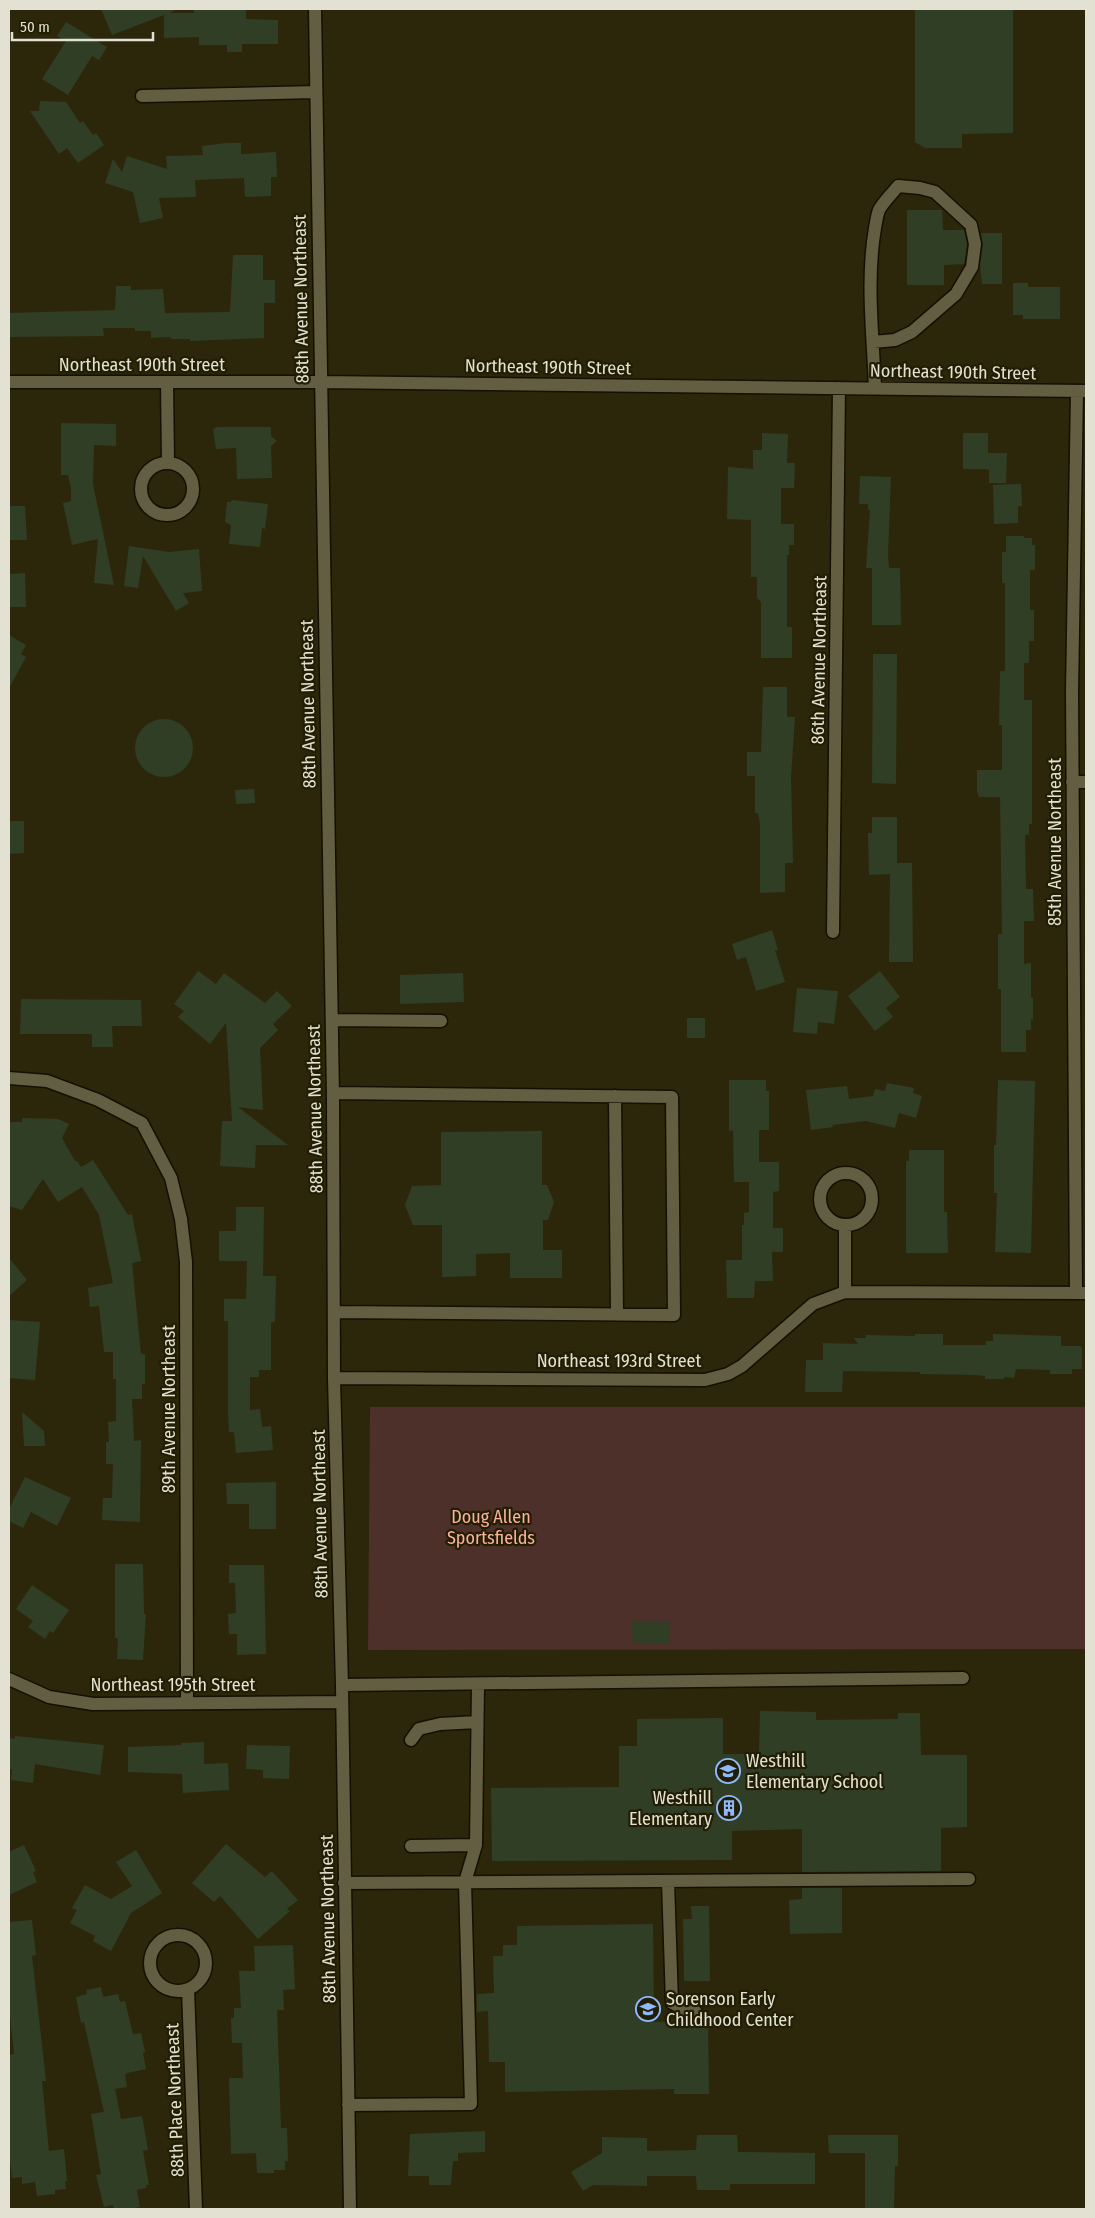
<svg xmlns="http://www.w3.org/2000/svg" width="1095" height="2218" viewBox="0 0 1095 2218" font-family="'Fira Sans Condensed',sans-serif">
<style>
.green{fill:#4c3029}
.building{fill:#313e26}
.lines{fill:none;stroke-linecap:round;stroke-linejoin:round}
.minor-casing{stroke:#141000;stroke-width:15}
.minor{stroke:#635e41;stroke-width:12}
.labels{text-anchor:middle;stroke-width:4.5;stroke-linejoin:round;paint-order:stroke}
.street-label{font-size:18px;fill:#e3e1d1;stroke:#221e03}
.park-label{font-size:18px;fill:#fdb19c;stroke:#221e03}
.poi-label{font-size:18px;fill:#e3e1d1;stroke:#221e03;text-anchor:start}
</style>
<rect width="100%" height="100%" fill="#2c270b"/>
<path class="green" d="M370 1407H1086V1649L368 1650Z"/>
<path class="building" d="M101 9H177L169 13H194V9H246V19L278 20V44H242V52H227V45H199V37L164 38V15L112 35Z
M915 9H1013V133L962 134V148H925L915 142Z
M66 22 107 47 99 60 92 56 68 95 42 79 66 41 57 36Z
M40 101 66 102 80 123 83 121 93 135 96 133 104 145 78 163 67 148 59 154 30 111H39Z
M226 143H241V154L276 152 277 177H271V196L245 197 244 178 195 180 196 197 159 198 163 218 140 223 133 192 105 183 113 159 122 172 127 156 167 169 166 156 203 155 202 146Z
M907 210H942L943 230H964L967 244 964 264 944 265V285H907Z
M981 233H1002V284H982L980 265 983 245Z
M233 255H263V280H275V303H264V338L190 341V339H171V337L151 338V331H135V328H103L104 336 9 337V313L115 310 116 286H131V290L163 289 165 313 230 312Z
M1013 283H1028V287H1060V319H1023V315H1013Z
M61 423 116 424V446L94 445 93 484 114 585 94 583 98 539 72 545 63 503 71 501V488L68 475H61Z
M217 427H271V436L277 441 271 446 272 478 237 479 236 448 216 449 213 429Z
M762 433 788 434 787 463H795L794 488H781V524H794V545H789V555H787V627H792V658H761V602L757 598V577H751V520L727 519 728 467 753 469V450H762Z
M963 433H988V453H1007L1006 483H989V470L985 469H963Z
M860 476 891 477 888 555 889 568H900L901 625H872V568H866L870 510H868V504H859Z
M1021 484 1022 506H1018V523L994 524 993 485Z
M232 500 268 504 265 529 262 528 260 547 229 544 231 525 225 522 227 502H231Z
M9 506H25L27 540H9Z
M1006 536H1024V538H1032V545H1035V570H1030V610H1034V641H1029V663H1024V700H1032V824H1029V834L1025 835 1026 889H1033L1034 921H1024V964L1031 963V998H1033V1020L1031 1019V1030H1026V1052H1001V989H998V934H1002L1000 797H979L977 791V770H1002V725H999L1000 671H1005V583H1002V552H1006Z
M129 546 169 552 199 549 202 591 183 593 189 603 176 611 143 556 138 588 124 586Z
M25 573 26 607H9V574Z
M9 635 26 645 21 654 26 657 9 688Z
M873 654H897L896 784 872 783Z
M763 687H787V717H795L791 776 793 863H785V892L760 893V824L758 813H755V776H747V752H761Z
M135 748a29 29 0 1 1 58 0a29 29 0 1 1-58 0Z
M254 789 255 803 236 804 235 790Z
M872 817H897V863H912L913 962H889L890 874 869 875 868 833H872Z
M9 821H24V853L9 854Z
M772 930 778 950H775L785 982 756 991 746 957 737 960 732 944Z
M198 971 216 984 224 973 265 1003 277 991 292 1006 273 1024 278 1030 260 1048 263 1110 238 1107 288 1145H256L255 1168 220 1166 222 1121H232L226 1023 210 1044 178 1017 184 1011 174 1004Z
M880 971 900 997 886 1008 893 1017 875 1031 848 996Z
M463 973 464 1002 400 1004V975Z
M797 988 838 991 834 1024 818 1022 817 1034 793 1032Z
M21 999 141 1000 142 1026H112L113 1047H92V1034H20Z
M687 1018H705V1038H687Z
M729 1080H766V1091H769V1130H759V1162H779V1191L773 1192V1228H783V1252H772L773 1281H755L754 1298H727L726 1260H742V1225H744V1213L749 1212V1182H734L733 1130 729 1131Z
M998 1080 1035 1081 1031 1253 995 1252 997 1193H994V1145H996Z
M887 1083 914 1088 913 1093 922 1096 916 1118 899 1113 895 1128 866 1121 832 1125 833 1127 811 1130 806 1090 847 1086 849 1099 873 1096 875 1089 885 1091Z
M22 1118 58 1119 69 1124 62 1138 75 1161H77L81 1167 93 1160 128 1215 132 1214 141 1261 132 1263 141 1354H145V1384H142V1399H132L134 1441 141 1440 140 1522 102 1520 103 1498H112L113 1464H106V1442H109L108 1422 116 1421V1379H113V1352H104L99 1306 90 1307 88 1288 113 1283 99 1215 82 1187 58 1202 43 1179 22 1210 9 1206V1122H22Z
M542 1131V1185H547L554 1202 548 1220H543V1250H562V1278H510V1253L476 1254V1276L442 1277V1225H413L405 1205 412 1186 441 1185V1132Z
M909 1150H944V1212H947L948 1253H906V1161H909Z
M236 1207H264L263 1276H276L275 1322H271V1370H259V1377H250V1410L260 1409 262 1427 271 1426 273 1450 236 1453 234 1432H229L228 1413V1321H224V1299H246L247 1261H219V1231H236Z
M9 1258 27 1280 9 1296Z
M9 1320 40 1322 35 1380 9 1378Z
M915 1334H943V1345H986V1341H993V1334L1061 1336V1346H1080L1082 1348V1369H1072V1374H1050V1370L1016 1369 1014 1378 1004 1377V1379H985V1376L975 1375 920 1374V1372L843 1371 842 1392H805L806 1360H823V1343L858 1344 854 1338H866V1335L915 1336Z
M22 1412 44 1431 45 1446H24Z
M25 1477 71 1498 57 1526 31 1512 23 1528 9 1521V1509Z
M276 1482V1529H249V1504H227L226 1483Z
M115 1564H143L144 1614H146L143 1660 117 1659 118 1639 115 1638Z
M229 1565H264L266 1654 237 1655V1634H229L228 1614 236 1613 235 1583H229Z
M32 1585 69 1610 53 1633 50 1631 45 1639 28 1627 33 1621 16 1609Z
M669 1621 670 1644H633L632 1622Z
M760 1711 816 1712V1720L898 1719V1713H920L921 1755H967V1827L941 1828V1871L802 1872V1829L732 1831V1860L492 1861 491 1788 619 1787V1746H637V1719L723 1718V1754H759Z
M15 1736 104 1745 100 1775 35 1764 33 1783 11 1780 12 1769H9V1738L15 1739Z
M204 1742V1764L228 1763 229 1790 183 1793 182 1774 128 1772V1747L181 1745V1743Z
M247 1745 290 1746 289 1779 263 1778V1770L246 1769Z
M226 1844 265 1877 272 1871 298 1900 287 1909 290 1911 258 1939 220 1896 214 1902 192 1883Z
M24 1845 36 1871 33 1872 37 1882 9 1895V1852Z
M136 1850 162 1893 131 1913 111 1951 93 1941 95 1936 70 1923 77 1910 72 1908 85 1885 111 1899 132 1886 116 1862Z
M802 1888H842V1933L790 1934 789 1900 802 1899Z
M691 1906H709L710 1981H684L683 1919H692Z
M32 1920 36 1955 32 1956 46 2081H42L49 2151 64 2149 67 2181H65L66 2189 55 2190V2194L37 2196 35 2182 22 2184V2177L12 2178 9 2151V2055L14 2054 9 2006V1922Z
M653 1924 654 2022 708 2021 709 2094H674V2089L505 2092V2062H489L488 2011 477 2012V1994L494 1993 493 1956H503V1945H517V1926Z
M293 1945 295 1989 283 1990 284 2010H277L281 2128H287L288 2161H285V2170H274V2173H257L256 2153 231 2154 229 2078H243L242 2043H232L231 2018H234V2008H241L239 1971H255L254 1946Z
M101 1987 103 1997 118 1994 120 2002 125 2001 133 2034 141 2033 145 2052 143 2053 146 2069 127 2073 125 2075 127 2087 115 2089 121 2119 142 2116 148 2150 143 2151 149 2185H146V2188L137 2190 140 2207 127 2209H114L113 2205 104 2207 96 2175 101 2174 91 2114 104 2112 84 2022 81 2023 76 1997 87 1994 86 1990Z
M485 2131V2152L458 2153V2161H453L451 2185H429V2176H408L410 2134Z
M697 2135H737L738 2152 815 2153V2184H730V2190H697L696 2176H647V2186L593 2185 583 2191 571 2172 602 2153V2137L647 2138V2151L696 2150Z
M828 2135H898V2166H895L894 2209H865V2153H829Z"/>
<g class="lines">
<defs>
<path id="minor" d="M315 9 333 1097 334 1378 342 1685 350 2209
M142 96 316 92
M873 342 895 340 912 332 956 294 972 267 975 244 971 225 935 192 920 188 898 186C892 194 884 201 879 210 877 215 876 223 875 228 866 280 873 336 875 388
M9 382H320L1086 391
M167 382 168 463
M141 489a26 26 0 1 1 52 0a26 26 0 1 1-52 0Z
M1072 782H1086
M833 932 839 388
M332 1020 441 1021
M9 1078 47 1081 98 1100 142 1123 171 1178 181 1219 186 1262 187 1703
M333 1093 672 1097 674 1315 334 1312
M615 1096 617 1314
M820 1199a26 26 0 1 1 52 0a26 26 0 1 1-52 0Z
M845 1225V1292
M1076 1293 1072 692 1077 391
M334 1378 705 1380 728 1374 742 1366 813 1304 845 1292 1086 1293
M9 1679 49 1697 93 1704 342 1702
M342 1685 963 1678
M411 1740 419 1729 440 1724 477 1722
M411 1846 476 1845
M668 1881 672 2003 690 2012H696
M344 1883 969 1879
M150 1963a28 28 0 1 1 56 0a28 28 0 1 1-56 0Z
M188 1989 196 2209
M348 2105 471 2104 465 1882 476 1845 478 1684"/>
</defs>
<use href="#minor" class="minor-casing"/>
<use href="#minor" class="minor"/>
</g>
<defs>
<symbol id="school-ring" viewBox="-11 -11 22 22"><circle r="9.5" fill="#221e03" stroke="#8fb8fd" stroke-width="1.5"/><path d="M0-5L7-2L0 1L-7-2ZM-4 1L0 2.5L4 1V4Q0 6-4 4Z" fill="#8fb8fd"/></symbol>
<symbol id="building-ring" viewBox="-11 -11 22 22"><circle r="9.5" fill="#221e03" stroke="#8fb8fd" stroke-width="1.5"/><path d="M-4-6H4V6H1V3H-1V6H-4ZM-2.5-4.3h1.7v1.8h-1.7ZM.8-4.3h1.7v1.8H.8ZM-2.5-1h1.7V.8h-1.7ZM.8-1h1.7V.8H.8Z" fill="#8fb8fd"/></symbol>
</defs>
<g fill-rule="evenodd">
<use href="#school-ring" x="714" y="1757" width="28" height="28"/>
<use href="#building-ring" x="715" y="1794" width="28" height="28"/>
<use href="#school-ring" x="634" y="1995" width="28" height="28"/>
</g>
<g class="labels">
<g class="street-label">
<text transform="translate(301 299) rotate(-91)" y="6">88th Avenue Northeast</text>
<text x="142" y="371">Northeast 190th Street</text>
<text transform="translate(548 367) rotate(1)" y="6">Northeast 190th Street</text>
<text transform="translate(953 372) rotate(1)" y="6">Northeast 190th Street</text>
<text transform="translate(819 660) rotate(-89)" y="6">86th Avenue Northeast</text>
<text transform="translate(308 704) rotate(-91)" y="6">88th Avenue Northeast</text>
<text transform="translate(1055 842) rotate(-90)" y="6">85th Avenue Northeast</text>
<text transform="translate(315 1109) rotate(-91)" y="6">88th Avenue Northeast</text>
<text x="619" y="1367">Northeast 193rd Street</text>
<text transform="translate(169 1409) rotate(-90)" y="6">89th Avenue Northeast</text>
<text transform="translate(320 1514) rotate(-91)" y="6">88th Avenue Northeast</text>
<text x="173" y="1691">Northeast 195th Street</text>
<text transform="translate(328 1919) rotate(-91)" y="6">88th Avenue Northeast</text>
<text transform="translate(175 2100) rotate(-92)" y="6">88th Place Northeast</text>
</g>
<g class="park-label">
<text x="491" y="1523">Doug Allen<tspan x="491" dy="21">Sportsfields</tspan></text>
</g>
<g class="poi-label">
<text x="746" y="1767">Westhill<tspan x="746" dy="21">Elementary School</tspan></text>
<text x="712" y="1804" text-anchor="end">Westhill<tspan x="712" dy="21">Elementary</tspan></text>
<text x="666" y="2005">Sorenson Early<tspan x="666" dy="21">Childhood Center</tspan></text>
</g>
</g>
<rect width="1095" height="2218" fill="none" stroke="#e3e1d1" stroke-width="20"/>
<path d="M12 32v8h141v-8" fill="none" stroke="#e3e1d1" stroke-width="2.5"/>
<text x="20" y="32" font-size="15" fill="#e3e1d1" stroke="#221e03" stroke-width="4" paint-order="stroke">50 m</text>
</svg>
